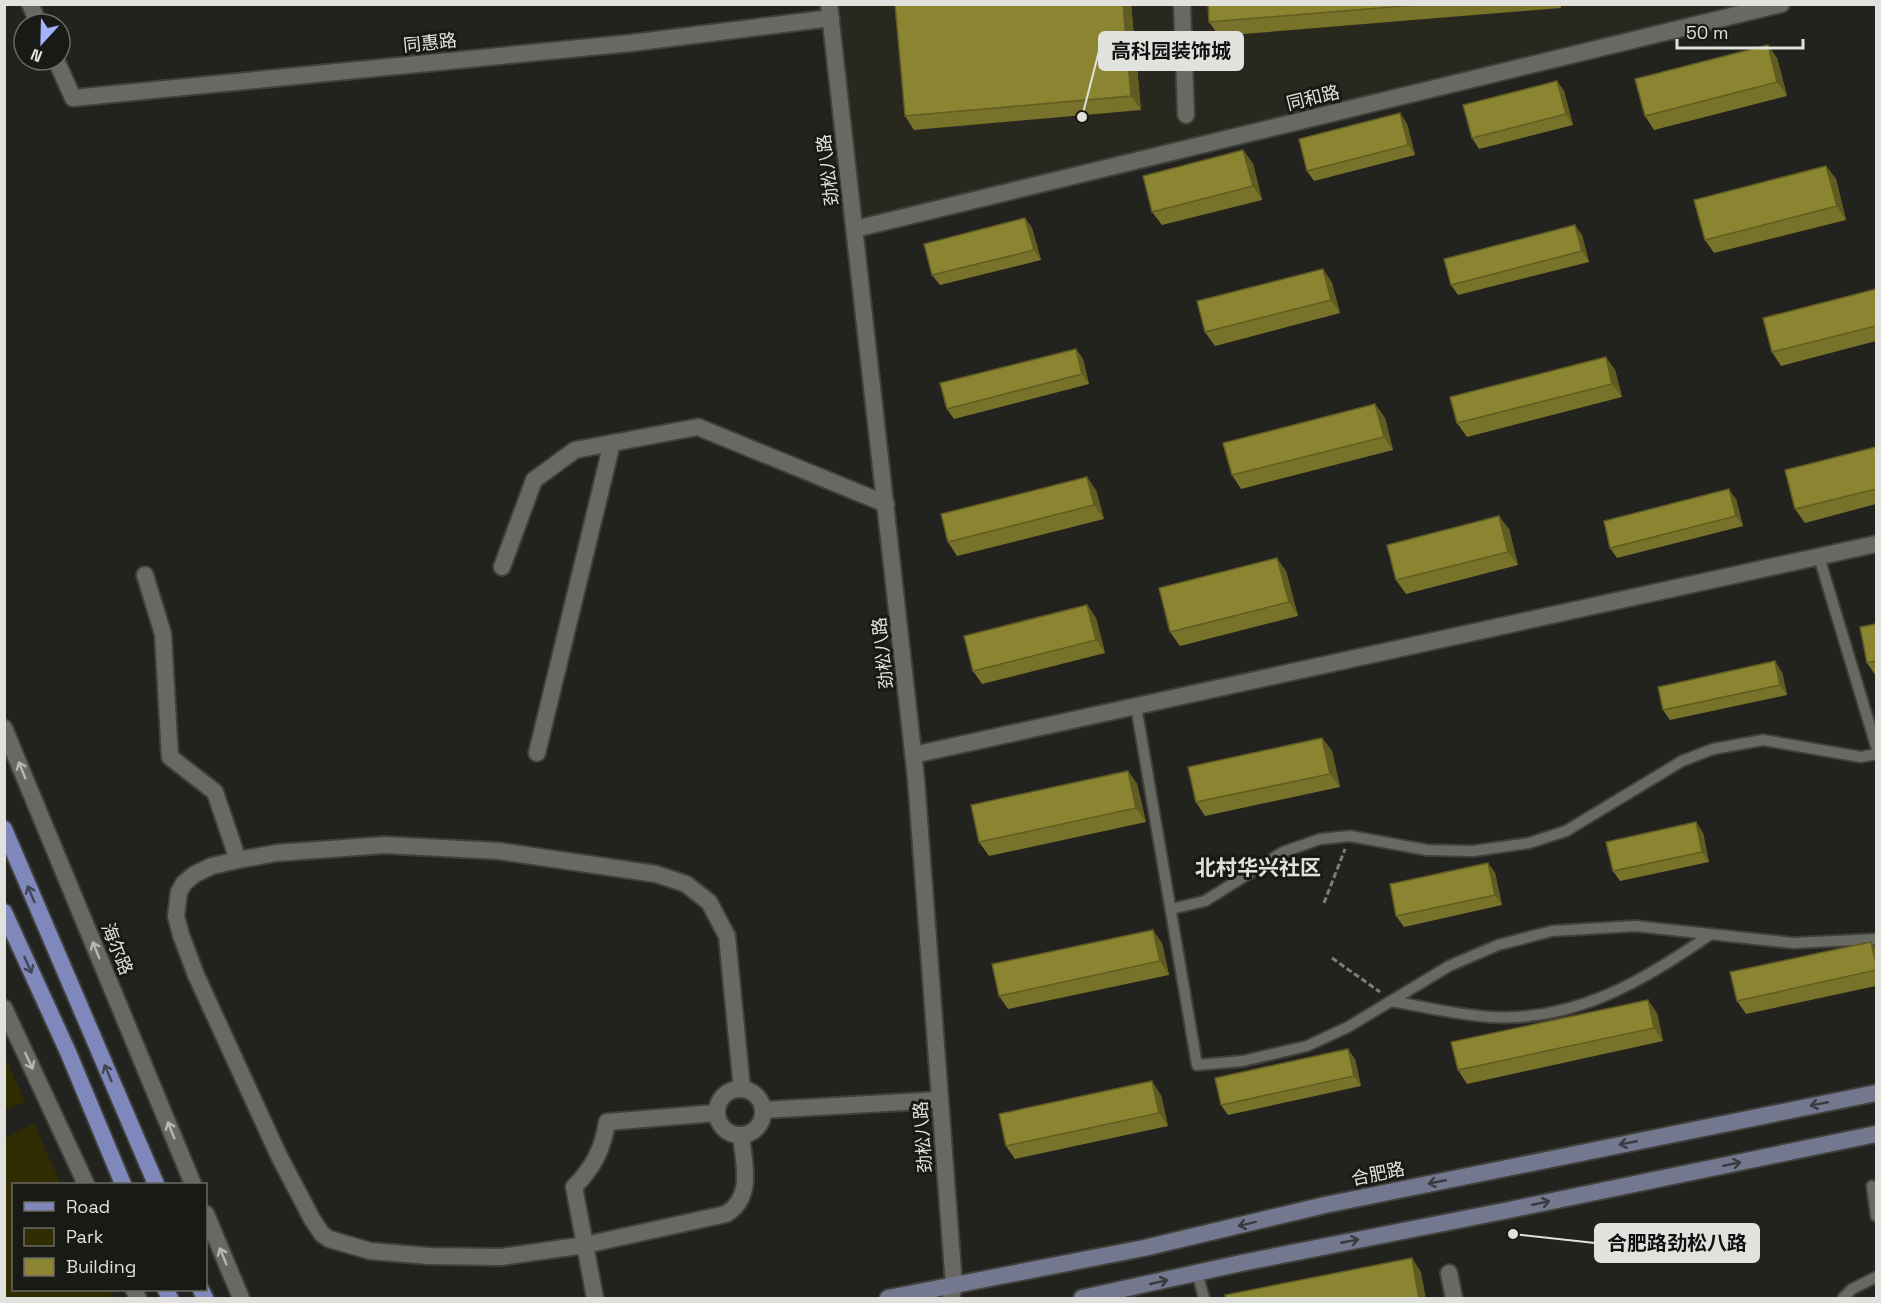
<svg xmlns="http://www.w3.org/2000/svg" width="1881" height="1303" viewBox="0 0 1881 1303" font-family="'Space Grotesk','Noto Sans SC',sans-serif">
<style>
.built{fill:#29281e}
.green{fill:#312d03}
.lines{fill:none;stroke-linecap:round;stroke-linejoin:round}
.service-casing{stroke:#3f3f3b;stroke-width:14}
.minor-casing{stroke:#3f3f3b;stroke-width:20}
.tertiary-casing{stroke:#3f3f3b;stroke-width:20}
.secondary-casing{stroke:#3f3f3b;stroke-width:20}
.primary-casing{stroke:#3f3f3b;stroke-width:20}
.path{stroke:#7d7d79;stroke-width:3;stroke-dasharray:6 3;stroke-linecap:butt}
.service{stroke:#696964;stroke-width:10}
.minor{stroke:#696964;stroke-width:16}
.tertiary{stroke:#696964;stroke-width:16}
.secondary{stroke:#74788f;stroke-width:16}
.primary{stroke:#7e88ba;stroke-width:16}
.wall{fill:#78722a}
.shaded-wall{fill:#615c22}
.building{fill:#8b8431;stroke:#615c22;stroke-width:1.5}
.oneway{stroke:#b7b7b3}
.oneway2{stroke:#414557}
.oneway3{stroke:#393a40}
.labels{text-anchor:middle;stroke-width:6;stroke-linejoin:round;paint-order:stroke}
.street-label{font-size:18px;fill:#e1e1de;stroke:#191915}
.quarter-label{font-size:21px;font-weight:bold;fill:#e0e0db;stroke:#191915}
.leader{fill:none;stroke:#e1e1de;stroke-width:2}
.callout-dot{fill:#e1e1de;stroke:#191915;stroke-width:2}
.callout{fill:#e1e1de;stroke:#e1e1de;stroke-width:2}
.callout-label{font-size:20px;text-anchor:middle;font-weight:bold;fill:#111}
</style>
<rect width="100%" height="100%" fill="#22221e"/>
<path class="built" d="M840 4 1777 5 855 229Z"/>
<path class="green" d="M5 1057 25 1102 5 1110H4Z
M34 1124 61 1184H14V1290H109L113 1298H5V1138Z"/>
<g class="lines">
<defs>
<path id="service" d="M1819 557 1876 746
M1136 706 1197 1065 1243 1061 1307 1046 1348 1027 1449 966 1498 945 1552 931 1635 926 1793 943 1876 939
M1171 909 1205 901 1283 852 1320 839 1350 836 1427 850 1473 851 1529 843 1566 831 1682 761 1713 749 1763 740 1861 757 1876 754
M1391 1001C1425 1007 1458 1015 1491 1017 1575 1022 1645 980 1711 934
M1872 1186 1876 1216
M1197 1273 1204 1298
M1843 1298 1852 1289 1876 1277"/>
<path id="minor" d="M30 4 39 24
M1182 4 1186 115
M56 60 73 98 631 43 831 18
M855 229 1781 4
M502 567 534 480 575 450 698 427 886 504
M145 575 163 634 170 757 215 792 238 860
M537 753 612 443
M913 755 1876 544
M717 1112a23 23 0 1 1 46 0a23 23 0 1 1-46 0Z
M763 1110 940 1100
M741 1135C744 1164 754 1197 726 1214L585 1245 501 1257 429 1256 370 1251 329 1239 322 1234 312 1219 279 1156 196 975 181 935 176 916 179 892 184 883 195 874 212 866 238 860 276 853 385 845 499 851 656 874 686 884 709 902 727 936 742 1089
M1449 1273 1454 1298
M595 1298 574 1187C593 1168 603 1149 607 1122L716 1113"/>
<path id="tertiary" d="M829 4 916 779 954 1286 951 1298
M4 728 193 1184
M4 1008 86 1184
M206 1214 241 1298
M134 1290 138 1298"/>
<path id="secondary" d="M888 1298 1144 1248 1325 1205 1876 1093
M1082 1298 1246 1262 1504 1211 1876 1134"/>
<path id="primary" d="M4 829 156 1184
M4 912 68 1052 123 1184
M166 1290 170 1298
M201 1290 205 1298"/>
</defs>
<use href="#service" class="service-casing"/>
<use href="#minor" class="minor-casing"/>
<use href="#tertiary" class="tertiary-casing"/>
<use href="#secondary" class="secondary-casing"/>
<use href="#primary" class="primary-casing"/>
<path class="path" d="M1324 903 1345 849
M1332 958 1380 992"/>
<use href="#service" class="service"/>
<use href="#minor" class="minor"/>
<use href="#tertiary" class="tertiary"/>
<use href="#secondary" class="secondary"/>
<use href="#primary" class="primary"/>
</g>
<path class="wall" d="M895 4H1131L1141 110 914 130 905 116Z
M1208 4H1560L1561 8 1219 36 1209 22Z
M1777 58 1787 96 1654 130 1645 116Z
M1557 81 1564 91 1573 125 1479 149 1472 138Z
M1400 113 1407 124 1415 155 1314 181 1307 171Z
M1243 150 1253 164 1262 200 1162 225 1152 212Z
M1826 166 1836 179 1846 220 1714 253 1705 240Z
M1025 218 1032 228 1041 260 940 285 932 275Z
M1582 235 1589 262 1458 295 1451 285Z
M1323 269 1332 283 1340 313 1215 346 1205 332Z
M1876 289V341L1781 366 1772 352Z
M1076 349 1083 359 1089 384 954 419 947 409Z
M1615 370 1622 397 1467 437 1457 423Z
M1375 404 1385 418 1393 450 1241 489 1232 475Z
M1876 447V504L1805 523 1795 509Z
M1096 490 1104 519 957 556 948 542Z
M1736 499 1743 526 1617 558 1610 548Z
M1509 529 1518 565 1406 594 1396 580Z
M1286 571 1298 616 1180 646 1170 632Z
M1087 605 1096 618 1105 653 982 684 973 671Z
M1876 624V676L1867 663Z
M1782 672 1787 695 1670 720 1663 710Z
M1322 738 1332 751 1340 787 1205 816 1196 802Z
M1128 771 1137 784 1146 822 989 856 979 842Z
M1696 822 1703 833 1709 862 1620 881 1613 871Z
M1488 863 1495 873 1502 905 1404 927 1396 916Z
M1871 942 1876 949V986L1746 1014 1737 1001Z
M1162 943 1169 975 1008 1009 999 996Z
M1657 1013 1663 1041 1467 1084 1458 1070Z
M1355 1059 1361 1086 1228 1115 1221 1105Z
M1161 1095 1168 1126 1015 1159 1006 1146Z"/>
<path class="shaded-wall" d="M1123 4H1131L1141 110 1131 96Z
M1768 45 1777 58 1787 96 1777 82Z
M1557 81 1564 91 1573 125 1566 114Z
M1400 113 1407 124 1415 155 1408 145Z
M1243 150 1253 164 1262 200 1253 186Z
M1826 166 1836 179 1846 220 1837 206Z
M1025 218 1032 228 1041 260 1034 250Z
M1575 225 1582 235 1589 262 1582 251Z
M1323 269 1332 283 1340 313 1331 300Z
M1076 349 1083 359 1089 384 1082 374Z
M1606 357 1615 370 1622 397 1612 384Z
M1375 404 1385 418 1393 450 1384 437Z
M1087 477 1096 490 1104 519 1094 505Z
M1729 489 1736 499 1743 526 1736 516Z
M1499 516 1509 529 1518 565 1508 552Z
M1277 558 1286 571 1298 616 1289 602Z
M1087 605 1096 618 1105 653 1096 640Z
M1775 661 1782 672 1787 695 1780 685Z
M1322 738 1332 751 1340 787 1330 774Z
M1128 771 1137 784 1146 822 1136 808Z
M1696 822 1703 833 1709 862 1702 852Z
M1488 863 1495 873 1502 905 1495 895Z
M1153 930 1162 943 1169 975 1160 961Z
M1871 942 1876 949V964Z
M1648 1000 1657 1013 1663 1041 1654 1028Z
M1348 1049 1355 1059 1361 1086 1354 1076Z
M1152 1081 1161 1095 1168 1126 1159 1113Z
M1412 1258 1421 1272 1426 1299H1419Z"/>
<path class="building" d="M895 4H1123L1131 96 905 116Z
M1208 4H1428L1209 22Z
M1768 45 1777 82 1645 116 1635 79Z
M1557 81 1566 114 1472 138 1463 105Z
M1400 113 1408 145 1307 171 1299 139Z
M1243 150 1253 186 1152 212 1143 176Z
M1826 166 1837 206 1705 240 1694 200Z
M1025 218 1034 250 932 275 924 244Z
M1575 225 1582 251 1451 285 1444 259Z
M1323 269 1331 300 1205 332 1197 301Z
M1876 289V326L1772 352 1763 318Z
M1076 349 1082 374 947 409 940 383Z
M1606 357 1612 384 1457 423 1450 397Z
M1375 404 1384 437 1232 475 1223 443Z
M1876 447V489L1795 509 1785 470Z
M1087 477 1094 505 948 542 941 514Z
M1729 489 1736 516 1610 548 1604 521Z
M1499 516 1508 552 1396 580 1387 545Z
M1277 558 1289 602 1170 632 1159 588Z
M1087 605 1096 640 973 671 964 636Z
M1876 624V661L1867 663 1860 627Z
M1775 661 1780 685 1663 710 1658 687Z
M1322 738 1330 774 1196 802 1188 767Z
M1128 771 1136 808 979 842 971 805Z
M1696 822 1702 852 1613 871 1606 842Z
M1488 863 1495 895 1396 916 1390 884Z
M1153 930 1160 961 999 996 992 964Z
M1871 942 1876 964V970L1737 1001 1730 972Z
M1648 1000 1654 1028 1458 1070 1451 1042Z
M1348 1049 1354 1076 1221 1105 1215 1078Z
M1152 1081 1159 1113 1006 1146 999 1114Z
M1412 1258 1419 1299H1226L1225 1295Z"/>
<defs><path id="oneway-shaft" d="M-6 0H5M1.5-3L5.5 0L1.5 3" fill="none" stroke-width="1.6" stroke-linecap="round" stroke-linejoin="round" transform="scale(1.5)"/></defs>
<g class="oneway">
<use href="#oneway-shaft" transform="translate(22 770) rotate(-112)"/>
<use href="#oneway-shaft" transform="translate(96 950) rotate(-112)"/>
<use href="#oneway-shaft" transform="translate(29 1061) rotate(65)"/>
<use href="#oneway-shaft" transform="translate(171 1130) rotate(-112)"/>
<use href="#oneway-shaft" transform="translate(223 1256) rotate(-112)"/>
</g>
<g class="oneway2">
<use href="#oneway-shaft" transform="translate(31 894) rotate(-113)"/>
<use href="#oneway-shaft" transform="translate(28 965) rotate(66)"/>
<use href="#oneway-shaft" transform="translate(108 1073) rotate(-113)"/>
</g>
<g class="oneway3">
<use href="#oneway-shaft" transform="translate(1819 1104) rotate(169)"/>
<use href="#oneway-shaft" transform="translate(1628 1143) rotate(169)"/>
<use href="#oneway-shaft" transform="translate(1732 1164) rotate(-12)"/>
<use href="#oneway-shaft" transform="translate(1437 1182) rotate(169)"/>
<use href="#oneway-shaft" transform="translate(1541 1203) rotate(-12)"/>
<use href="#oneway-shaft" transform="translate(1247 1224) rotate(166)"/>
<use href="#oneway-shaft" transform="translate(1350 1241) rotate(-11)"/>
<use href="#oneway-shaft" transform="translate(1159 1282) rotate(-13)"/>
</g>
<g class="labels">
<g class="street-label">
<text transform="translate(430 43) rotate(-6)" y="6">同惠路</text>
<text transform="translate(1313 98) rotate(-14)" y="6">同和路</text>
<text transform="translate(828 170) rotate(-97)" y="6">劲松八路</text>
<text transform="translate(883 653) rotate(-96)" y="6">劲松八路</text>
<text transform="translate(117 949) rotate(68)" y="6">海尔路</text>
<text transform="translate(923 1137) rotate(-94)" y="6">劲松八路</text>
<text transform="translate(1378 1174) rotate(-12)" y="6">合肥路</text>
</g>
<g class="quarter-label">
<text x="1258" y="875">北村华兴社区</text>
</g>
</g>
<path class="leader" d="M1082 117L1099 51M1513 1234L1595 1243"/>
<g class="callout-dot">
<circle cx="1082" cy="117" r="6"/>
<circle cx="1513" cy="1234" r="6"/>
</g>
<g class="callout">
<rect x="1099" y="32" width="144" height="38" rx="6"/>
<rect x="1595" y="1224" width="164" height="38" rx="6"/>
</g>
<g class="callout-label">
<text x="1171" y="58">高科园装饰城</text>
<text x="1677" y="1250">合肥路劲松八路</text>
</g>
<rect width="1881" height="1303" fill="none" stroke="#e1e1de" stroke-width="12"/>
<rect x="12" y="1183" width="195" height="108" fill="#191915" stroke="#696965" stroke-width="1.5"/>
<rect x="24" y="1202" width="30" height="9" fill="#7e88ba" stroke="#696965" stroke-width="1.5"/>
<text x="66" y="1213" font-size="18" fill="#e1e1de">Road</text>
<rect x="24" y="1228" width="30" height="18" fill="#312d03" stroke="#696965" stroke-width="1.5"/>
<text x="66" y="1243" font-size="18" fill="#e1e1de">Park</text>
<rect x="24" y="1258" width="30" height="18" fill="#8b8431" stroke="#696965" stroke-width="1.5"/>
<text x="66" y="1273" font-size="18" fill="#e1e1de">Building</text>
<g transform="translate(42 42) rotate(202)"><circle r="28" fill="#191915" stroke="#696965" stroke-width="1.5"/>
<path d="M0-4.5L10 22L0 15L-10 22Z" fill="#a3b2fd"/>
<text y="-9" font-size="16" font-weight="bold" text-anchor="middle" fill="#e1e1de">N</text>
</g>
<path d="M1677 39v9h126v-9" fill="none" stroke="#e1e1de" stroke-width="3"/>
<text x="1686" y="39" font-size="18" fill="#e1e1de" stroke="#191915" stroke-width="4.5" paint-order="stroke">50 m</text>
</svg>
